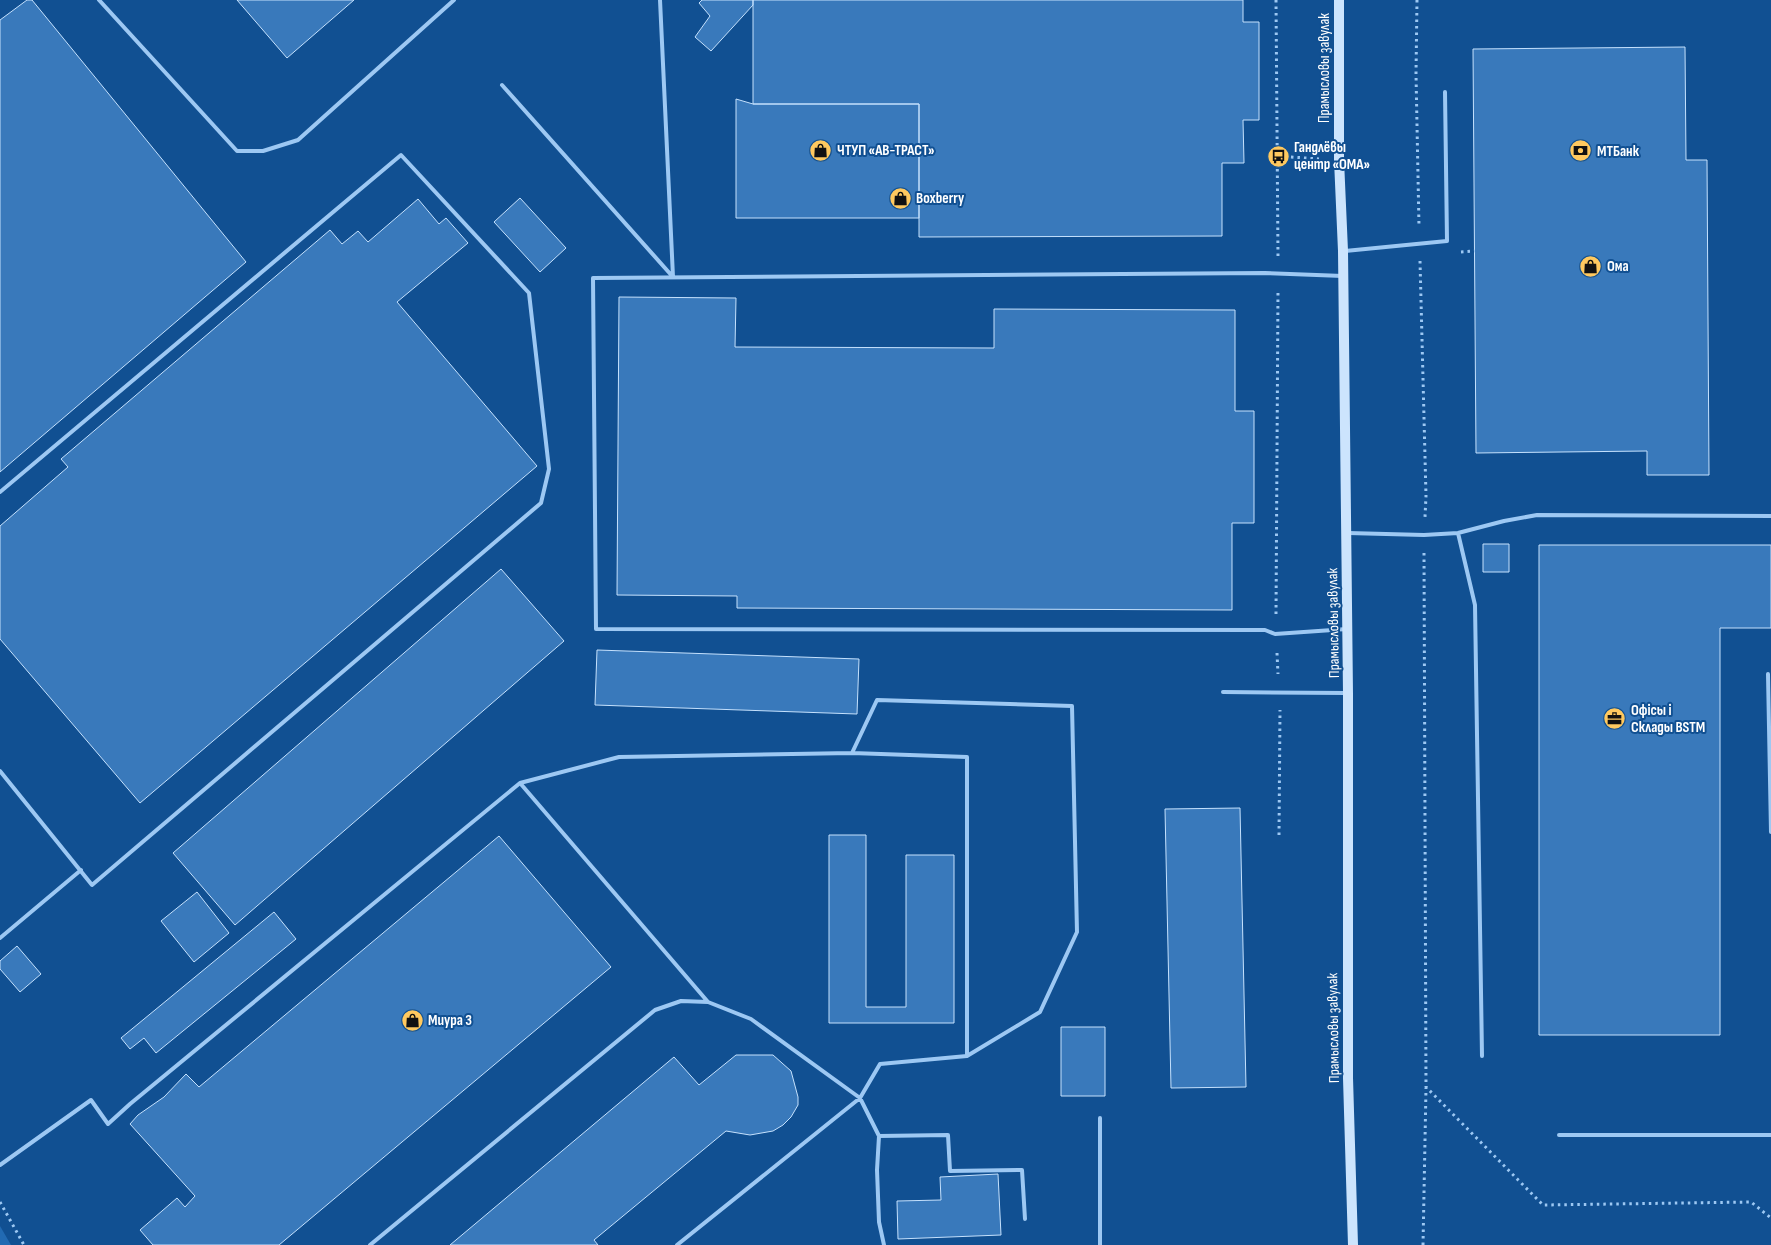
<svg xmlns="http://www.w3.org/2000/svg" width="1771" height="1245" viewBox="0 0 1771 1245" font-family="'Sofia Sans Condensed',sans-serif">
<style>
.green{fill:#226ab2}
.building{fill:#3979bb;stroke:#c5e1fd}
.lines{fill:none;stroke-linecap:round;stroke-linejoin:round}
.path{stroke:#9dc8f3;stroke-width:3;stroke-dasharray:2.5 4;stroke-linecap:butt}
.lane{stroke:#9dc8f3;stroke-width:4}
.secondary{stroke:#cce4fd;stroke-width:10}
.labels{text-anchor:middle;stroke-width:4;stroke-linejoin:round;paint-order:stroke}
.street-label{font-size:15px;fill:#fff;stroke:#115092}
.poi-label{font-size:15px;font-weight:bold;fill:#fff;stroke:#115092;text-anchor:start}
</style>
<rect width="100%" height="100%" fill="#115092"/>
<path class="green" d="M0 1226 11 1245H0Z"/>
<path class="building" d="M27 0H32L246 262 0 472V20Z
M237 0H354L287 58Z
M702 0H753V5L711 51 695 37 710 16 699 3Z
M753 0H1243V22H1259V120H1243L1244 163H1222V236L919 237V104H753Z
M1685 47 1686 160H1707L1709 475H1647V451L1476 453 1473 49Z
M736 99 753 104H919V218H736Z
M520 198 566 248 540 272 494 222Z
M418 199 439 224 446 218 468 243 397 302 537 466 140 803 0 639V526L68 467 61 459 330 230 342 244 358 231 368 242Z
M619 297 736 298 735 347 994 348V309L1235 310V411H1254V523H1232V610L737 608V596L617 595Z
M1483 544H1509V572H1483Z
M1539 545H1771V628H1720V1035H1539Z
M501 569 564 641 235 925 173 853Z
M597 650 859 659 857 714 595 705Z
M1240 808 1246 1087 1171 1088 1165 809Z
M829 835H866V1007H906V855H954V1023H829Z
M499 836 611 967 279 1245H153L140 1230 177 1198 185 1207 195 1196 130 1124 138 1115 164 1097 186 1074 199 1087Z
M197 892 229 933 194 962 161 921Z
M274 912 296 939 156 1053 144 1038 130 1049 121 1038Z
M17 946 41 974 20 992 0 969V961Z
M1061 1027H1105V1096H1061Z
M736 1055H773L791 1071 798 1097V1105L791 1117 783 1125 773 1131 750 1135 726 1131 594 1240 598 1245H450L674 1057 699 1085Z
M998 1174 1001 1235 898 1239 897 1201 941 1200 940 1177Z"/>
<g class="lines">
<path class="path" d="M1276 0 1278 257
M1417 0 1416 74 1419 227
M1278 156 1319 159
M1461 252 1475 251
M1420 261 1426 496 1425 517
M1424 553 1426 1087 1543 1205 1751 1202 1771 1218
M1276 614 1278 290
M1277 653 1278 674
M1279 835 1280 710
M0 1202 24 1245
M1423 1245 1426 1088"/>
<path class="lane" d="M99 0 237 151H263L298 140 454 0
M502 85 673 277 660 0
M1345 251 1447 241 1445 92
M1343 276 1265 273 593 278 596 629 1265 630 1275 634 1347 629
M0 492 401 155 529 293 549 469 541 503 92 885 0 771
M1348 533 1424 535 1458 533 1504 521 1537 515 1771 516
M1458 533 1475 605 1482 1056
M1768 674 1771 832
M1223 692 1346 693
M852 753 967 757V1056
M520 783 619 757 852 753 877 700 1072 706 1077 932 1040 1012 967 1056 880 1064 860 1098 677 1245
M0 938 81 870
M1559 1135H1771
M879 1136 948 1135 950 1171 1022 1170 1025 1219
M0 1165 91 1100 108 1124 130 1104 520 783 708 1002
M370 1245 655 1010 681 1001 708 1002 751 1019 860 1098 879 1136 877 1170 879 1222 884 1245
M1100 1245V1118"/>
<path class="secondary" d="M1339 0V160L1343 251 1348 693V1078L1353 1245"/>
</g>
<defs>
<symbol id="shop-disc" viewBox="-11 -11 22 22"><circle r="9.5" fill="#ffc95f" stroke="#115092"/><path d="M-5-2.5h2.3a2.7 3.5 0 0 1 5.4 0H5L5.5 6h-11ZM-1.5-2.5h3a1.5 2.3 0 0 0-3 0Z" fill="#111"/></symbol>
<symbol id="bank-disc" viewBox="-11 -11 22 22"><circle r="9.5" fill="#ffc95f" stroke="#115092"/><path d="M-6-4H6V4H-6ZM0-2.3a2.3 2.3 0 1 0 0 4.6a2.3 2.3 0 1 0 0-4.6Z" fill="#111"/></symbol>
<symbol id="bus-disc" viewBox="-11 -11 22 22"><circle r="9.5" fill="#ffc95f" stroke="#115092"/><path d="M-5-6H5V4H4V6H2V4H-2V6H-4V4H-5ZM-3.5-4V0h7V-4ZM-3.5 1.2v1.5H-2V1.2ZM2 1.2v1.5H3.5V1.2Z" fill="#111"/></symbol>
<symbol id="office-disc" viewBox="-11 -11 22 22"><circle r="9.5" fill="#ffc95f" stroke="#115092"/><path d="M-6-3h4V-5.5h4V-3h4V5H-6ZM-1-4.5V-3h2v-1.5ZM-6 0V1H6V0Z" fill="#111"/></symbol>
</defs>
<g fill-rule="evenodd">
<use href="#shop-disc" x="808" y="138" width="25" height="25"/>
<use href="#bank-disc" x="1568" y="138" width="25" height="25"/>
<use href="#bus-disc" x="1266" y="144" width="25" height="25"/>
<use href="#shop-disc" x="888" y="186" width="25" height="25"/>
<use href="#shop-disc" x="1578" y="254" width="25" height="25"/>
<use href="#office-disc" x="1602" y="706" width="25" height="25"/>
<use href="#shop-disc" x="400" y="1008" width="25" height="25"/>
</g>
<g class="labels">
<g class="street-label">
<text transform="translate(1324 68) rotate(-90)" y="5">Прамысловы завулак</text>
<text transform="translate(1333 623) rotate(-91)" y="5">Прамысловы завулак</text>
<text transform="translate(1333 1028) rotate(-91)" y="5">Прамысловы завулак</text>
</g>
<g class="poi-label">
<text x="1294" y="152">Гандлёвы<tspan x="1294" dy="17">центр «ОМА»</tspan></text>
<text x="837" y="155">ЧТУП «АВ-ТРАСТ»</text>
<text x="1597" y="156">МТБанк</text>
<text x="916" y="203">Boxberry</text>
<text x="1607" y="271">Ома</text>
<text x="1631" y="715">Офісы і<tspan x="1631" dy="17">Склады BSTM</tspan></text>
<text x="428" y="1025">Миура 3</text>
</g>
</g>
</svg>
